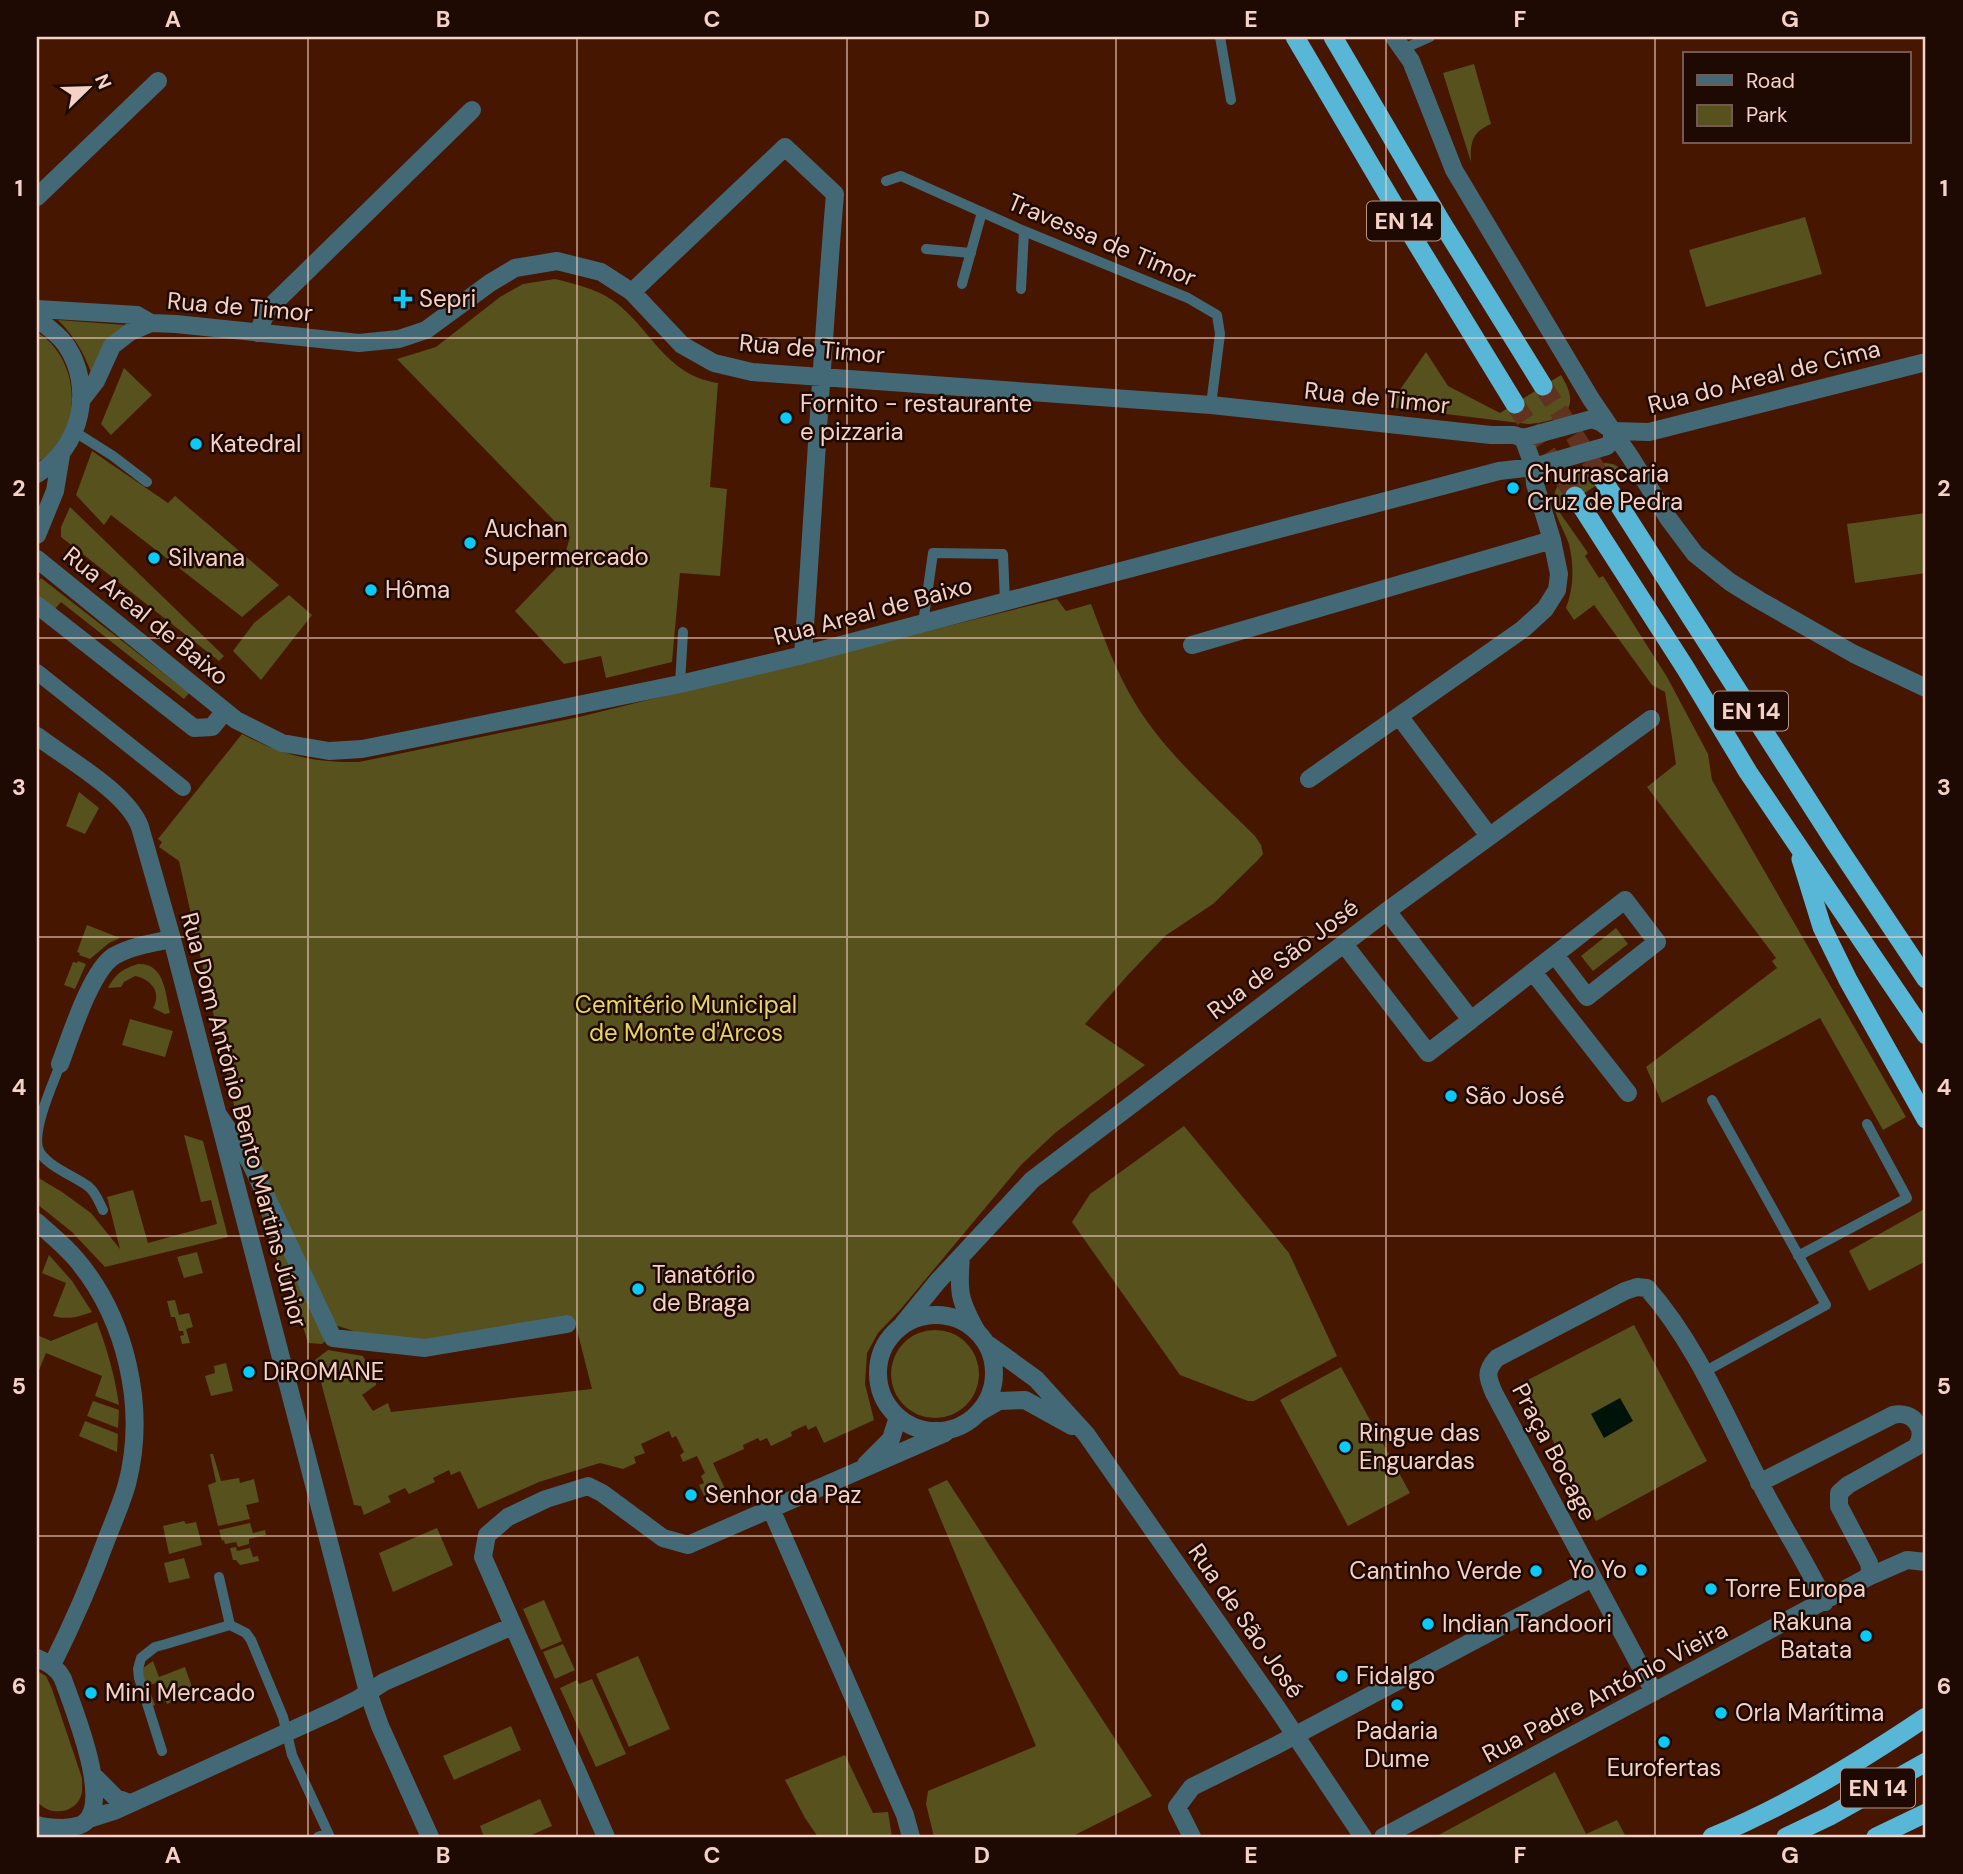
<svg xmlns="http://www.w3.org/2000/svg" width="1963" height="1874" viewBox="0 0 1963 1874" font-family="'DM Sans',sans-serif">
<style>
.green{fill:#57511d}
.water{fill:#001308}
.lines{fill:none;stroke-linecap:round;stroke-linejoin:round}
.trunk-tunnel{stroke:#61321e;stroke-width:19;stroke-dasharray:19 10;stroke-linecap:butt}
.service{stroke:#436977;stroke-width:10}
.pedestrian{stroke:#436977;stroke-width:16}
.minor{stroke:#436977;stroke-width:18}
.tertiary{stroke:#436977;stroke-width:18}
.trunk{stroke:#58b7d7;stroke-width:19}
.grid{fill:none;stroke:#f4d2c5;stroke-width:2;stroke-opacity:0.55}
.poi-dot{fill:#08cbf9;stroke:#1f0903;stroke-width:2.5}
.labels{text-anchor:middle;stroke-width:5;stroke-linejoin:round;paint-order:stroke}
.shield{fill:#1f0903;stroke:#b4968b;stroke-width:2}
.shield-label{font-size:23px;font-weight:bold;fill:#f4d2c5}
.street-label{font-size:24px;fill:#f4d2c5;stroke:#1f0903}
.poi-label{font-size:24px;fill:#f4d2c5;stroke:#1f0903;text-anchor:start}
.park-label{font-size:24px;fill:#e5d761;stroke:#1f0903}
.neatline{fill:none;stroke:#f4d2c5;stroke-width:2.5}
.grid-label{font-size:23px;text-anchor:middle;font-weight:bold;fill:#f4d2c5}
</style>
<rect width="100%" height="100%" fill="#471600"/>
<path class="green" d="M1474 64 1491 124C1472 132 1470 143 1471 162L1443 73Z
M1805 217 1822 274 1706 307 1689 250Z
M555 279C575 284 594 288 612 300 651 327 664 375 718 383L710 487 727 489 720 576 680 573 672 662 606 678 601 656 564 664 515 611 563 561 570 537 397 359 436 347 500 297 523 284Z
M58 320 125 325 107 340 91 372C83 351 74 336 58 320Z
M37 332C76 356 83 414 54 449 49 454 42 459 37 463Z
M1426 352 1448 386 1500 413 1561 375C1583 410 1563 421 1529 424L1388 407Z
M124 368 152 395 111 435 101 424Z
M92 451 168 503 175 496 279 585 242 617 111 515 104 525 76 495Z
M1605 463 1613 464 1622 469 1558 510 1588 553 1585 556 1599 578 1603 576 1667 677 1708 754 1712 780 1906 1117 1883 1130 1820 1018 1662 1103 1646 1067 1777 968 1772 961 1776 958 1647 787 1676 764 1665 692 1652 685 1594 605 1574 620 1566 608C1574 587 1574 566 1569 544 1564 529 1549 508 1555 492 1561 474 1588 466 1605 463Z
M70 507 224 656 219 661 61 537V527Z
M1926 513V573L1855 583 1847 524Z
M41 578 189 693 184 699 61 602 54 610 37 596V585Z
M289 595 312 615 261 680 233 651 254 623Z
M1057 599 1066 611 1091 604C1104 638 1116 672 1135 703 1166 754 1213 794 1255 836L1261 845 1263 854 1257 861 1213 904 1165 936 1127 976 1085 1024 1145 1065 1055 1133 1021 1165 900 1310 878 1333 867 1353 865 1384 874 1420 824 1443 816 1426 808 1430 806 1425 791 1432 792 1436 771 1446 767 1438 760 1441 758 1438 743 1445 744 1449 713 1463 726 1491 706 1500 699 1485 704 1483 701 1476 705 1473 697 1456 683 1462 680 1455 684 1452 676 1436 672 1438 669 1431 641 1444 645 1453 634 1457 636 1463 623 1469 600 1463 539 1482 478 1509 460 1471 451 1475 449 1470 433 1478 435 1482 409 1494 405 1488 388 1496 391 1502 364 1515 361 1506 354 1505 315 1360 328 1350 363 1356 376 1382V1385L362 1395 373 1411 388 1403 391 1412 592 1389 574 1318 478 1332 425 1341 375 1338 332 1324 318 1288 236 1114 179 861 159 847 162 842 158 839 242 734C282 755 313 763 359 762L579 717Z
M79 792 99 808 85 834 66 826Z
M87 925 120 938 109 943 90 959 79 955 80 953 77 952Z
M1616 928 1628 944 1593 971 1581 956Z
M78 961 86 964 75 989 64 985 73 962 77 963Z
M138 964C165 963 165 993 170 1013L165 1014 153 1008C162 992 151 979 135 976L124 982 121 987 108 988C116 973 123 969 138 964Z
M130 1019 173 1031 165 1057 122 1045Z
M1184 1126 1289 1253 1337 1356 1254 1401H1248L1180 1375 1072 1222 1090 1194Z
M184 1135 203 1141 228 1237 105 1267 72 1232 37 1204V1197L39 1192 37 1190V1177L62 1192 91 1213 120 1249 107 1197 133 1190 148 1243 217 1224 211 1200 201 1202Z
M253 1171 327 1339 322 1344 308 1343 291 1287 286 1286 255 1197Z
M1926 1208V1261L1869 1291 1849 1251Z
M197 1252 203 1273 184 1278 177 1257Z
M49 1255 72 1281 92 1312C78 1317 68 1320 53 1316L66 1283 42 1273Z
M175 1300 179 1315 189 1313 193 1327 186 1329 190 1343 182 1344 180 1336 184 1335 183 1331H179L175 1317H171L167 1301Z
M97 1322C107 1349 115 1376 119 1405L95 1396 102 1376 46 1353 37 1375V1335L51 1341Z
M1634 1325 1707 1461 1596 1521 1522 1383Z
M891 1374a44 44 0 1 1 88 0a44 44 0 1 1-88 0Z
M226 1363 233 1391 211 1396 205 1376 215 1373 214 1366Z
M1341 1367 1410 1493 1348 1526 1280 1400Z
M93 1401 119 1410 118 1428 87 1416Z
M85 1421 118 1434 117 1452 79 1436Z
M210 1454H213L221 1481 239 1478 240 1483 254 1479 259 1502 246 1505 250 1519 218 1526 208 1485 216 1482Z
M947 1480 1152 1796 1071 1837H934L926 1804 928 1791 1036 1746 928 1489Z
M184 1521 186 1524 196 1522 202 1545 169 1554 163 1526Z
M250 1523 253 1533 265 1530 266 1535 249 1539V1544L238 1547 236 1542 225 1544 224 1540 222 1541 219 1530Z
M437 1528 453 1565 393 1592 379 1553Z
M236 1547 237 1551 250 1548 253 1557 258 1556 259 1561 240 1565 236 1560H233L230 1548Z
M184 1558 190 1578 169 1583 164 1563Z
M544 1600 562 1641 541 1650 523 1609Z
M563 1644 575 1670 555 1679 543 1652Z
M638 1656 670 1729 629 1747 596 1674Z
M153 1661 159 1677 185 1667 194 1693 167 1704 158 1682 148 1686 155 1705 151 1707 142 1678 143 1668Z
M37 1671 46 1676 52 1689 82 1778C82 1784 83 1790 81 1796 74 1815 48 1816 37 1801Z
M592 1679 626 1754 596 1767 560 1688 577 1680 579 1684Z
M511 1726 521 1750 454 1780 443 1756Z
M845 1755 873 1813 888 1812 892 1837H818L805 1818 785 1780Z
M1555 1772 1586 1834 1617 1820 1626 1837H1435Z
M540 1799 552 1826 527 1837H484L480 1826Z"/>
<path class="water" d="M1620 1398 1633 1421 1604 1438 1591 1414Z"/>
<g class="lines">
<path class="trunk-tunnel" d="M1543 386 1603 480
M1515 404 1575 496"/>
<path class="service" d="M1220 37 1231 100
M1403 49 1430 37
M886 181 901 176 1024 231 1188 298 1217 315 1220 334 1211 405
M926 249 971 253
M962 284 982 212
M1021 289 1024 231
M75 432 113 456 147 482
M923 623 933 553 1003 554 1005 602
M680 684 683 632
M58 1070C51 1088 33 1129 38 1148 43 1165 75 1176 89 1187 96 1193 99 1202 103 1210
M1798 1256 1907 1198 1867 1124
M1704 1372 1826 1305 1712 1100
M219 1577 230 1625
M162 1751 139 1678 138 1669 141 1658 155 1647 166 1644 230 1625 246 1633 251 1640 283 1717 292 1755 330 1837
M318 1837 328 1833"/>
<path class="pedestrian" d="M37 672 183 788"/>
<path class="minor" d="M1394 37 1411 61 1454 170 1591 399 1631 458 1668 518 1695 554 1730 582 1759 600 1854 654 1926 688
M37 197 158 81
M632 292 785 147 835 194C822 347 814 501 803 655
M37 309 137 315 151 323
M258 333 267 310 472 110
M82 399 96 381 112 346 130 332 151 323 176 324 359 343 399 339 426 330 490 283 515 268 557 261 601 272 632 292 682 345 714 363 752 372 1211 405 1491 435H1514L1523 438
M1613 431 1649 432 1926 362
M1523 438 1592 419 1600 422 1610 429
M37 559 236 720 282 743 329 751 362 749 422 737 680 684 803 655 1499 471 1534 467 1607 446 1611 442 1613 431
M37 605 194 728 212 727 225 711
M1192 645 1552 540
M1399 716 1489 836
M1309 779 1523 629 1545 609 1557 590 1559 574 1552 540 1535 484 1534 467 1523 438
M1344 944 1428 1053 1471 1020 1387 911
M1533 972 1628 1093
M1471 1020 1625 900 1657 942 1587 997 1555 955
M60 1064C70 1038 91 970 114 956 131 946 153 943 172 939
M219 1116 250 1162 333 1338 425 1348 567 1324
M37 1222C50 1234 64 1245 76 1259 126 1318 147 1407 127 1484 122 1502 114 1520 107 1538 91 1582 73 1623 52 1665
M961 1256C958 1292 959 1300 977 1332
M903 1324 938 1281 1032 1180 1387 911 1651 719
M866 1464 891 1439 898 1417
M1759 1483 1893 1415C1912 1410 1929 1429 1916 1447L1848 1485 1839 1493V1506L1869 1563 1870 1570 1868 1577
M771 1509 905 1815 911 1837
M37 1658C48 1663 57 1667 63 1679 72 1706 113 1802 84 1823 79 1827 70 1827 64 1828 55 1828 45 1828 37 1825
M1654 1692 1494 1393C1487 1377 1485 1371 1497 1358L1625 1291 1637 1287 1647 1288C1695 1342 1725 1415 1758 1479 1779 1521 1805 1560 1825 1602
M94 1776 116 1798 129 1803
M89 1819 114 1811 334 1711 358 1699 384 1682 513 1626
M606 1837 483 1557 487 1535 508 1517 546 1499 588 1486 602 1493 663 1538 688 1545 945 1433
M1192 1837 1177 1807 1192 1787 1273 1747 1592 1578
M1383 1837 1868 1577 1907 1560 1926 1562"/>
<path class="tertiary" d="M37 319C47 326 58 334 66 345 95 388 81 448 37 474
M37 535 55 491 61 455
M37 736C67 759 127 792 140 827L172 939 368 1692 380 1726 430 1837
M878 1373a58 58 0 1 1 116 0a58 58 0 1 1-116 0Z
M989 1345 1036 1379 1086 1434 1275 1705 1363 1837
M980 1412 999 1401 1025 1400 1072 1426"/>
<path class="trunk" d="M1295 37 1414 239 1515 404
M1333 37 1442 223 1543 386
M1603 480 1836 844 1926 979
M1575 496 1686 669 1748 772 1926 1035
M1801 859 1822 927 1848 980 1926 1119
M1712 1837C1790 1804 1856 1764 1926 1717
M1786 1837 1830 1816 1926 1762
M1876 1837 1926 1813"/>
</g>
<path class="grid" d="M308 37V1837M577 37V1837M847 37V1837M1116 37V1837M1386 37V1837M1655 37V1837M37 338H1926M37 638H1926M37 937H1926M37 1236H1926M37 1536H1926"/>
<g class="poi-dot">
<path d="M399.5 288.5h7v7h7v7h-7v7h-7v-7h-7v-7h7z"/>
<circle cx="786" cy="418" r="7"/>
<circle cx="196" cy="444" r="7"/>
<circle cx="1513" cy="488" r="7"/>
<circle cx="470" cy="543" r="7"/>
<circle cx="154" cy="558" r="7"/>
<circle cx="371" cy="590" r="7"/>
<circle cx="1451" cy="1096" r="7"/>
<circle cx="638" cy="1289" r="7"/>
<circle cx="249" cy="1372" r="7"/>
<circle cx="1345" cy="1447" r="7"/>
<circle cx="691" cy="1495" r="7"/>
<circle cx="1641" cy="1570" r="7"/>
<circle cx="1536" cy="1571" r="7"/>
<circle cx="1711" cy="1589" r="7"/>
<circle cx="1428" cy="1624" r="7"/>
<circle cx="1866" cy="1636" r="7"/>
<circle cx="1342" cy="1676" r="7"/>
<circle cx="91" cy="1693" r="7"/>
<circle cx="1397" cy="1705" r="7"/>
<circle cx="1721" cy="1713" r="7"/>
<circle cx="1664" cy="1742" r="7"/>
</g>
<g class="labels">
<g class="shield">
<rect x="1367" y="201.5" width="74" height="39" rx="5"/>
<rect x="1714" y="691.5" width="74" height="39" rx="5"/>
<rect x="1841" y="1768.5" width="74" height="39" rx="5"/>
</g>
<g class="shield-label">
<text x="1404" y="229">EN 14</text>
<text x="1751" y="719">EN 14</text>
<text x="1878" y="1796">EN 14</text>
</g>
<g class="street-label">
<text transform="translate(1102 240) rotate(23)" y="8">Travessa de Timor</text>
<text transform="translate(240 307) rotate(5)" y="8">Rua de Timor</text>
<text transform="translate(812 349) rotate(5)" y="8">Rua de Timor</text>
<text transform="translate(1764 377) rotate(-14)" y="8">Rua do Areal de Cima</text>
<text transform="translate(1377 398) rotate(6)" y="8">Rua de Timor</text>
<text transform="translate(873 611) rotate(-15)" y="8">Rua Areal de Baixo</text>
<text transform="translate(146 616) rotate(39)" y="8">Rua Areal de Baixo</text>
<text transform="translate(1283 959) rotate(-37)" y="8">Rua de São José</text>
<text transform="translate(244 1120) rotate(75)" y="8">Rua Dom António Bento Martins Júnior</text>
<text transform="translate(1554 1452) rotate(62)" y="8">Praça Bocage</text>
<text transform="translate(1246 1621) rotate(55)" y="8">Rua de São José</text>
<text transform="translate(1605 1692) rotate(-28)" y="8">Rua Padre António Vieira</text>
</g>
<g class="poi-label">
<text x="419" y="307">Sepri</text>
<text x="800" y="412">Fornito - restaurante<tspan x="800" dy="28">e pizzaria</tspan></text>
<text x="210" y="452">Katedral</text>
<text x="1527" y="482">Churrascaria<tspan x="1527" dy="28">Cruz de Pedra</tspan></text>
<text x="484" y="537">Auchan<tspan x="484" dy="28">Supermercado</tspan></text>
<text x="168" y="566">Silvana</text>
<text x="385" y="598">Hôma</text>
<text x="1465" y="1104">São José</text>
<text x="652" y="1283">Tanatório<tspan x="652" dy="28">de Braga</tspan></text>
<text x="263" y="1380">DiROMANE</text>
<text x="1359" y="1441">Ringue das<tspan x="1359" dy="28">Enguardas</tspan></text>
<text x="705" y="1503">Senhor da Paz</text>
<text x="1627" y="1578" text-anchor="end">Yo Yo</text>
<text x="1522" y="1579" text-anchor="end">Cantinho Verde</text>
<text x="1725" y="1597">Torre Europa</text>
<text x="1852" y="1630" text-anchor="end">Rakuna<tspan x="1852" dy="28">Batata</tspan></text>
<text x="1442" y="1632">Indian Tandoori</text>
<text x="1356" y="1684">Fidalgo</text>
<text x="105" y="1701">Mini Mercado</text>
<text x="1735" y="1721">Orla Marítima</text>
<text x="1397" y="1739" text-anchor="middle">Padaria<tspan x="1397" dy="28">Dume</tspan></text>
<text x="1664" y="1776" text-anchor="middle">Eurofertas</text>
</g>
<g class="park-label">
<text x="686" y="1013">Cemitério Municipal<tspan x="686" dy="28">de Monte d'Arcos</tspan></text>
</g>
</g>
<rect width="1963" height="1874" fill="none" stroke="#1f0903" stroke-width="77"/>
<rect x="1683" y="52" width="228" height="91" fill="#1f0903" stroke="#745951" stroke-width="2"/>
<rect x="1697" y="75" width="35" height="10" fill="#436977" stroke="#745951" stroke-width="2"/>
<text x="1746" y="88" font-size="21" fill="#f4d2c5">Road</text>
<rect x="1697" y="105" width="35" height="21" fill="#57511d" stroke="#745951" stroke-width="2"/>
<text x="1746" y="122" font-size="21" fill="#f4d2c5">Park</text>
<g transform="translate(88 88) rotate(67)" stroke="#1f0903" stroke-width="5" paint-order="stroke">
<path d="M0-5L12 26L0 18L-12 26Z" fill="#f4d2c5"/>
<text y="-10" font-size="19" font-weight="bold" text-anchor="middle" fill="#f4d2c5">N</text>
</g>
<rect x="38" y="38" width="1886" height="1798" class="neatline"/>
<g class="grid-label">
<text x="173" y="27">A</text>
<text x="443" y="27">B</text>
<text x="712" y="27">C</text>
<text x="982" y="27">D</text>
<text x="1251" y="27">E</text>
<text x="1520" y="27">F</text>
<text x="1790" y="27">G</text>
<text x="19" y="196">1</text>
<text x="1944" y="196">1</text>
<text x="19" y="496">2</text>
<text x="1944" y="496">2</text>
<text x="19" y="795">3</text>
<text x="1944" y="795">3</text>
<text x="19" y="1095">4</text>
<text x="1944" y="1095">4</text>
<text x="19" y="1394">5</text>
<text x="1944" y="1394">5</text>
<text x="19" y="1694">6</text>
<text x="1944" y="1694">6</text>
<text x="173" y="1863">A</text>
<text x="443" y="1863">B</text>
<text x="712" y="1863">C</text>
<text x="982" y="1863">D</text>
<text x="1251" y="1863">E</text>
<text x="1520" y="1863">F</text>
<text x="1790" y="1863">G</text>
</g>
</svg>
